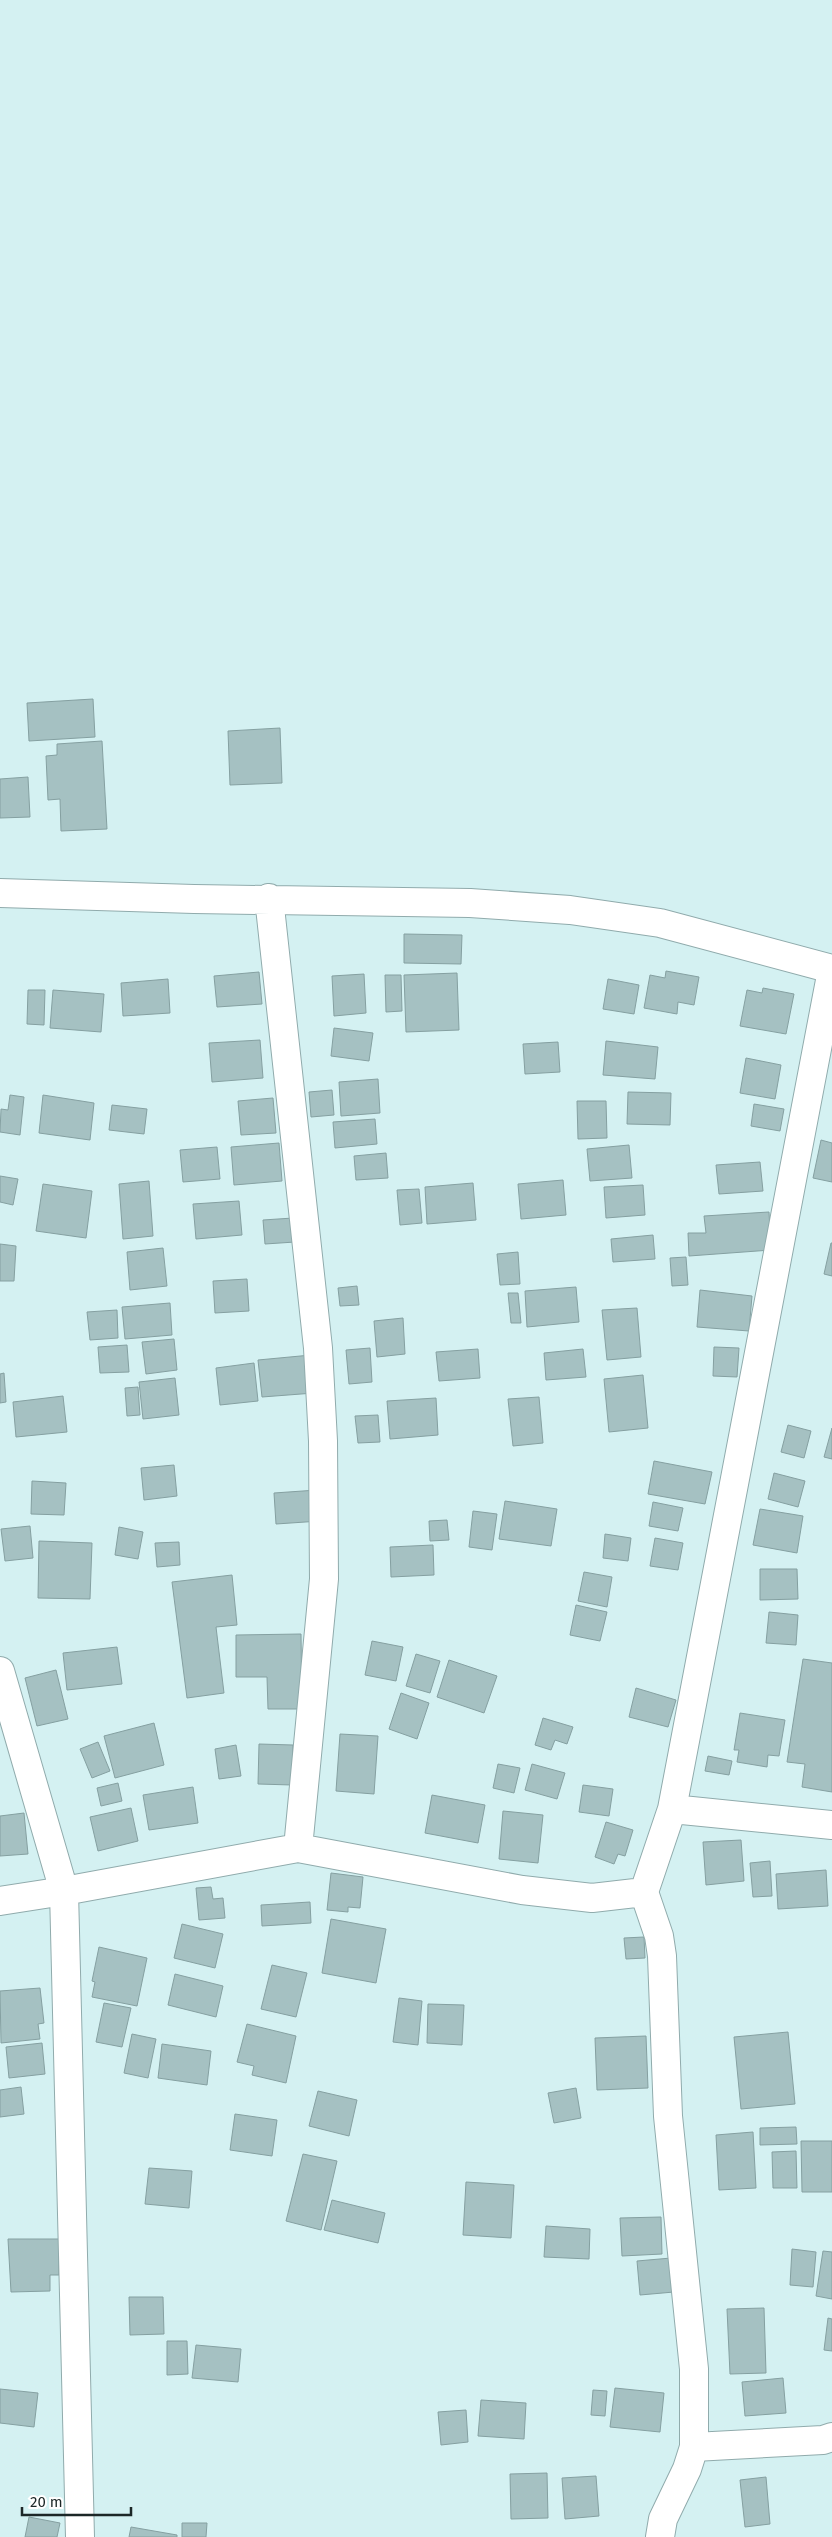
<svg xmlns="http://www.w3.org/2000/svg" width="832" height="2537" viewBox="0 0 832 2537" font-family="'Fira Sans',sans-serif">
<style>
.building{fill:#a5c1c2;stroke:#85a0a1}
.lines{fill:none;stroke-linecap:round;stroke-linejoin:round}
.street-casing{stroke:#90abac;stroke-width:30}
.street{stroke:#fff;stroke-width:28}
</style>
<rect width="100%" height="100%" fill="#d4f1f2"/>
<path class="building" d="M93 699 95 737 29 741 27 703Z
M280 728 282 783 230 785 228 731Z
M102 741 107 829 61 831 60 799 48 800 46 756 57 755V744Z
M28 777 30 817 0 818V779Z
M404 934 462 935 461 964 404 963Z
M666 971 699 977 694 1005 678 1002 677 1014 644 1008 650 975 665 978Z
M259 972 262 1004 217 1007 214 976Z
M457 973 459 1030 406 1032 404 975Z
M364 974 366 1013 334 1016 332 976Z
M385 975H401L402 1011 386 1012Z
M168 979 170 1013 123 1016 121 983Z
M608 979 639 985 634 1014 603 1009Z
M763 988 794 994 786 1034 740 1026 747 990 762 993Z
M28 990H45L44 1025 27 1024Z
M53 990 104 994 101 1032 50 1028Z
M334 1028 373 1033 369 1061 331 1056Z
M260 1040 263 1078 212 1082 209 1043Z
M606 1041 658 1047 655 1079 603 1075Z
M558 1042 560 1072 525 1074 523 1044Z
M746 1058 781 1065 775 1099 740 1093Z
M378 1079 380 1113 341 1116 339 1082Z
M332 1090 334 1115 311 1117 309 1092Z
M628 1092 671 1093 670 1125 627 1124Z
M10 1095 24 1097 20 1135 0 1132 1 1109 8 1110Z
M43 1095 94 1103 90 1140 39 1133Z
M273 1098 276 1133 241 1135 238 1101Z
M577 1101H606L607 1138 578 1139Z
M754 1104 784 1109 780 1131 751 1126Z
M112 1105 147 1109 144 1134 109 1130Z
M375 1119 377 1144 335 1148 333 1122Z
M821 1140 832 1143V1182L813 1178Z
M279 1143 282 1181 234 1185 231 1147Z
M629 1145 632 1178 590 1181 587 1149Z
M217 1147 220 1179 183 1182 180 1150Z
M386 1153 388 1178 356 1180 354 1156Z
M760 1162 763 1191 719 1194 716 1165Z
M0 1176 18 1179 13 1205 0 1202Z
M563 1180 566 1215 521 1219 518 1184Z
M149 1181 153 1236 123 1239 119 1184Z
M473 1183 476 1220 427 1224 425 1187Z
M43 1184 92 1191 86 1238 36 1231Z
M643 1185 645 1215 606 1218 604 1187Z
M419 1189 422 1223 400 1225 397 1190Z
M239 1201 242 1235 196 1239 193 1204Z
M769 1212 771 1250 689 1256 688 1233H706L704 1216Z
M293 1218 295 1242 265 1244 263 1220Z
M653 1235 655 1259 613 1262 611 1239Z
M831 1243H832V1276L824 1274Z
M0 1244 16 1246 14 1281H0Z
M163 1248 167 1286 130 1290 127 1252Z
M518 1252 520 1284 500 1285 497 1254Z
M686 1257 688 1285 672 1286 670 1258Z
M247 1279 249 1311 215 1313 213 1281Z
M357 1286 359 1305 340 1306 338 1288Z
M576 1287 579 1322 527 1327 525 1291Z
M700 1290 752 1296 749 1331 697 1327Z
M508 1293H518L521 1323H511Z
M170 1303 172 1335 125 1339 122 1307Z
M637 1308 641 1357 607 1360 602 1310Z
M117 1310 118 1338 90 1340 87 1312Z
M403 1318 405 1354 377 1357 374 1321Z
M174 1339 177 1370 146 1374 142 1342Z
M127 1345 129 1372 100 1373 98 1347Z
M714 1347 739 1348 737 1377 713 1376Z
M370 1348 372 1382 349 1384 346 1350Z
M478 1349 480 1378 439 1381 436 1352Z
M583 1349 586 1377 546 1380 544 1353Z
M311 1355 314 1393 262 1397 258 1360Z
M254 1363 258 1401 220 1405 216 1368Z
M4 1373 6 1402 0 1403V1374Z
M643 1375 648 1428 609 1432 604 1379Z
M175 1378 179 1415 143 1419 139 1382Z
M138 1387 140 1415 127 1416 125 1388Z
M63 1396 67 1432 16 1437 13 1402Z
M539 1397 543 1443 513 1446 508 1399Z
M436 1398 438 1435 390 1439 387 1401Z
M378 1415 380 1442 358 1443 355 1416Z
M788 1425 811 1431 804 1458 781 1452Z
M832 1428V1459L824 1457Z
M654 1461 712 1472 705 1504 648 1494Z
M174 1465 177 1496 144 1500 141 1468Z
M774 1473 805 1481 798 1507 768 1499Z
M32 1481 66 1483 64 1515 31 1514Z
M317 1490 320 1521 276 1524 274 1493Z
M505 1501 557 1509 551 1546 499 1539Z
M653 1502 683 1508 678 1531 649 1526Z
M760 1509 803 1516 797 1553 753 1545Z
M473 1511 497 1514 492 1550 469 1547Z
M447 1520 449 1540 430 1541 429 1521Z
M30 1526 33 1558 5 1561 1 1529Z
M119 1527 143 1532 138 1559 115 1555Z
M605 1534 631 1538 628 1561 603 1558Z
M655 1538 683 1543 678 1570 650 1566Z
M39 1541 92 1543 90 1599 38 1598Z
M179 1542 180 1565 157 1567 155 1543Z
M433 1545 434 1575 391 1577 390 1547Z
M760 1569H797L798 1599 760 1600Z
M584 1572 612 1577 607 1607 578 1601Z
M232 1575 237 1625 216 1627 224 1693 187 1698 172 1582Z
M576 1605 607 1612 600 1641 570 1635Z
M769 1612 798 1615 796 1645 766 1643Z
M301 1634 302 1709H268L267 1677H236V1635Z
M372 1641 403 1647 396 1681 365 1675Z
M117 1647 122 1684 67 1690 63 1653Z
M416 1654 440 1661 430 1693 406 1686Z
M803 1659 832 1663V1792L802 1787 805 1764 787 1762Z
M449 1660 497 1676 484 1713 437 1697Z
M56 1670 68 1719 37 1726 25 1678Z
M636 1688 676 1700 668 1727 629 1717Z
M401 1693 429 1703 417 1739 389 1729Z
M740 1713 785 1720 779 1756 768 1755 767 1767 737 1762 739 1750H734Z
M543 1718 573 1727 567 1744 555 1740 551 1750 535 1745Z
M154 1723 164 1765 115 1778 104 1736Z
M340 1734 378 1736 374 1794 336 1791Z
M98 1742 110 1771 92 1778 80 1749Z
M259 1744 293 1745 292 1785 258 1784Z
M236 1745 241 1776 219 1779 215 1749Z
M708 1756 732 1761 729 1775 705 1771Z
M498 1764 520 1768 514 1793 493 1788Z
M532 1764 565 1773 557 1799 525 1790Z
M118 1783 122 1801 101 1806 97 1788Z
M583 1785 613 1789 609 1816 579 1812Z
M193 1787 198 1823 149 1830 143 1795Z
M432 1795 485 1805 478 1843 425 1833Z
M131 1808 138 1841 98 1851 90 1817Z
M503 1811 543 1815 538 1863 499 1859Z
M24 1813 28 1854 0 1856V1816Z
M606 1822 633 1830 625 1856 618 1854 614 1864 595 1857Z
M741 1840 744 1881 706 1885 703 1842Z
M770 1861 772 1896 753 1897 750 1863Z
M826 1870 828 1906 778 1909 776 1874Z
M331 1873 363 1877 360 1908 348 1907V1912L327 1910Z
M211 1887 213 1899 223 1898 225 1918 199 1920 196 1888Z
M310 1902 311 1923 262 1926 261 1905Z
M331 1919 386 1929 376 1983 322 1973Z
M182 1924 223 1934 215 1968 174 1958Z
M644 1937 645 1958 626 1959 624 1938Z
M99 1947 147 1958 137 2006 92 1997 95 1982 92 1981Z
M272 1965 307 1973 296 2017 261 2009Z
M175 1974 223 1986 216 2017 168 2005Z
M40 1988 44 2023 38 2024 40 2039 1 2043 0 1991Z
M399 1998 422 2001 418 2045 393 2042Z
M104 2003 131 2008 122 2047 96 2042Z
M428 2004 464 2005 462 2045 427 2043Z
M247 2024 296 2036 286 2083 252 2075 254 2066 237 2062Z
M788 2032 795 2104 741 2109 734 2037Z
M132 2034 156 2039 148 2078 124 2073Z
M646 2036 648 2088 597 2090 595 2038Z
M42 2043 45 2074 9 2078 6 2047Z
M162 2044 211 2051 207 2085 158 2078Z
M21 2087 24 2114 0 2117V2090Z
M576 2088 581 2118 554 2123 548 2093Z
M318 2091 357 2100 349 2136 309 2126Z
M235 2114 277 2120 272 2156 230 2150Z
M796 2127 797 2144 760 2145V2128Z
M753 2132 756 2188 719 2190 716 2135Z
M801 2141H832V2192H802Z
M796 2151 797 2188H773L772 2152Z
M303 2154 337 2161 321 2230 286 2221Z
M149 2168 192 2171 189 2208 145 2204Z
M466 2182 514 2185 511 2238 463 2235Z
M332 2200 385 2213 378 2243 324 2230Z
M661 2217 662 2254 622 2256 620 2218Z
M546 2226 590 2229 589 2259 544 2257Z
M8 2239H59V2275H50V2291L11 2292Z
M792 2249 816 2252 813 2287 790 2285Z
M823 2251 832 2252V2299L816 2296Z
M671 2258 674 2292 640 2295 637 2261Z
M129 2297H163L164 2334 130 2335Z
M764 2308 766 2373 730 2374 727 2309Z
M828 2318 832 2319V2351L824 2350Z
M167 2341H187L188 2374 167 2375Z
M196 2345 241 2349 238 2382 192 2378Z
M783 2378 786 2413 745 2416 742 2382Z
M615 2388 664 2393 660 2432 610 2427Z
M0 2389 38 2393 34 2427 0 2423Z
M593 2390 607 2391 605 2416 591 2415Z
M481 2400 526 2403 524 2439 478 2436Z
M466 2410 468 2442 441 2445 438 2412Z
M547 2473 548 2518 511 2519 510 2474Z
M596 2476 599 2516 565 2519 562 2478Z
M766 2477 770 2524 745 2527 740 2480Z
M29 2517 60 2523 57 2537H25Z
M182 2523H207L206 2537H182Z
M131 2527 177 2535V2537H129Z"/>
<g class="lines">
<defs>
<path id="street" d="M0 893 194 899 470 903 570 910 660 923 832 969
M269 898 318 1348 323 1441 324 1579 298 1848
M0 1671 64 1891 80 2537
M672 1809 832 1825
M0 1901 64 1891 298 1848 522 1890 592 1898 644 1892
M694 2447 823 2440 832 2437
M660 2537 663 2519 687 2469 694 2447V2369L668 2116 662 1956 659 1936 644 1892 672 1809 832 970"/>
</defs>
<use href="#street" class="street-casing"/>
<use href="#street" class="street"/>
</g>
<path d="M22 2507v8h109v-8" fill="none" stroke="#1c2727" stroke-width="2.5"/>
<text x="30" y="2507" font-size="15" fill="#1c2727" stroke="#ffffff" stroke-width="4" paint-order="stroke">20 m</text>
</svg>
